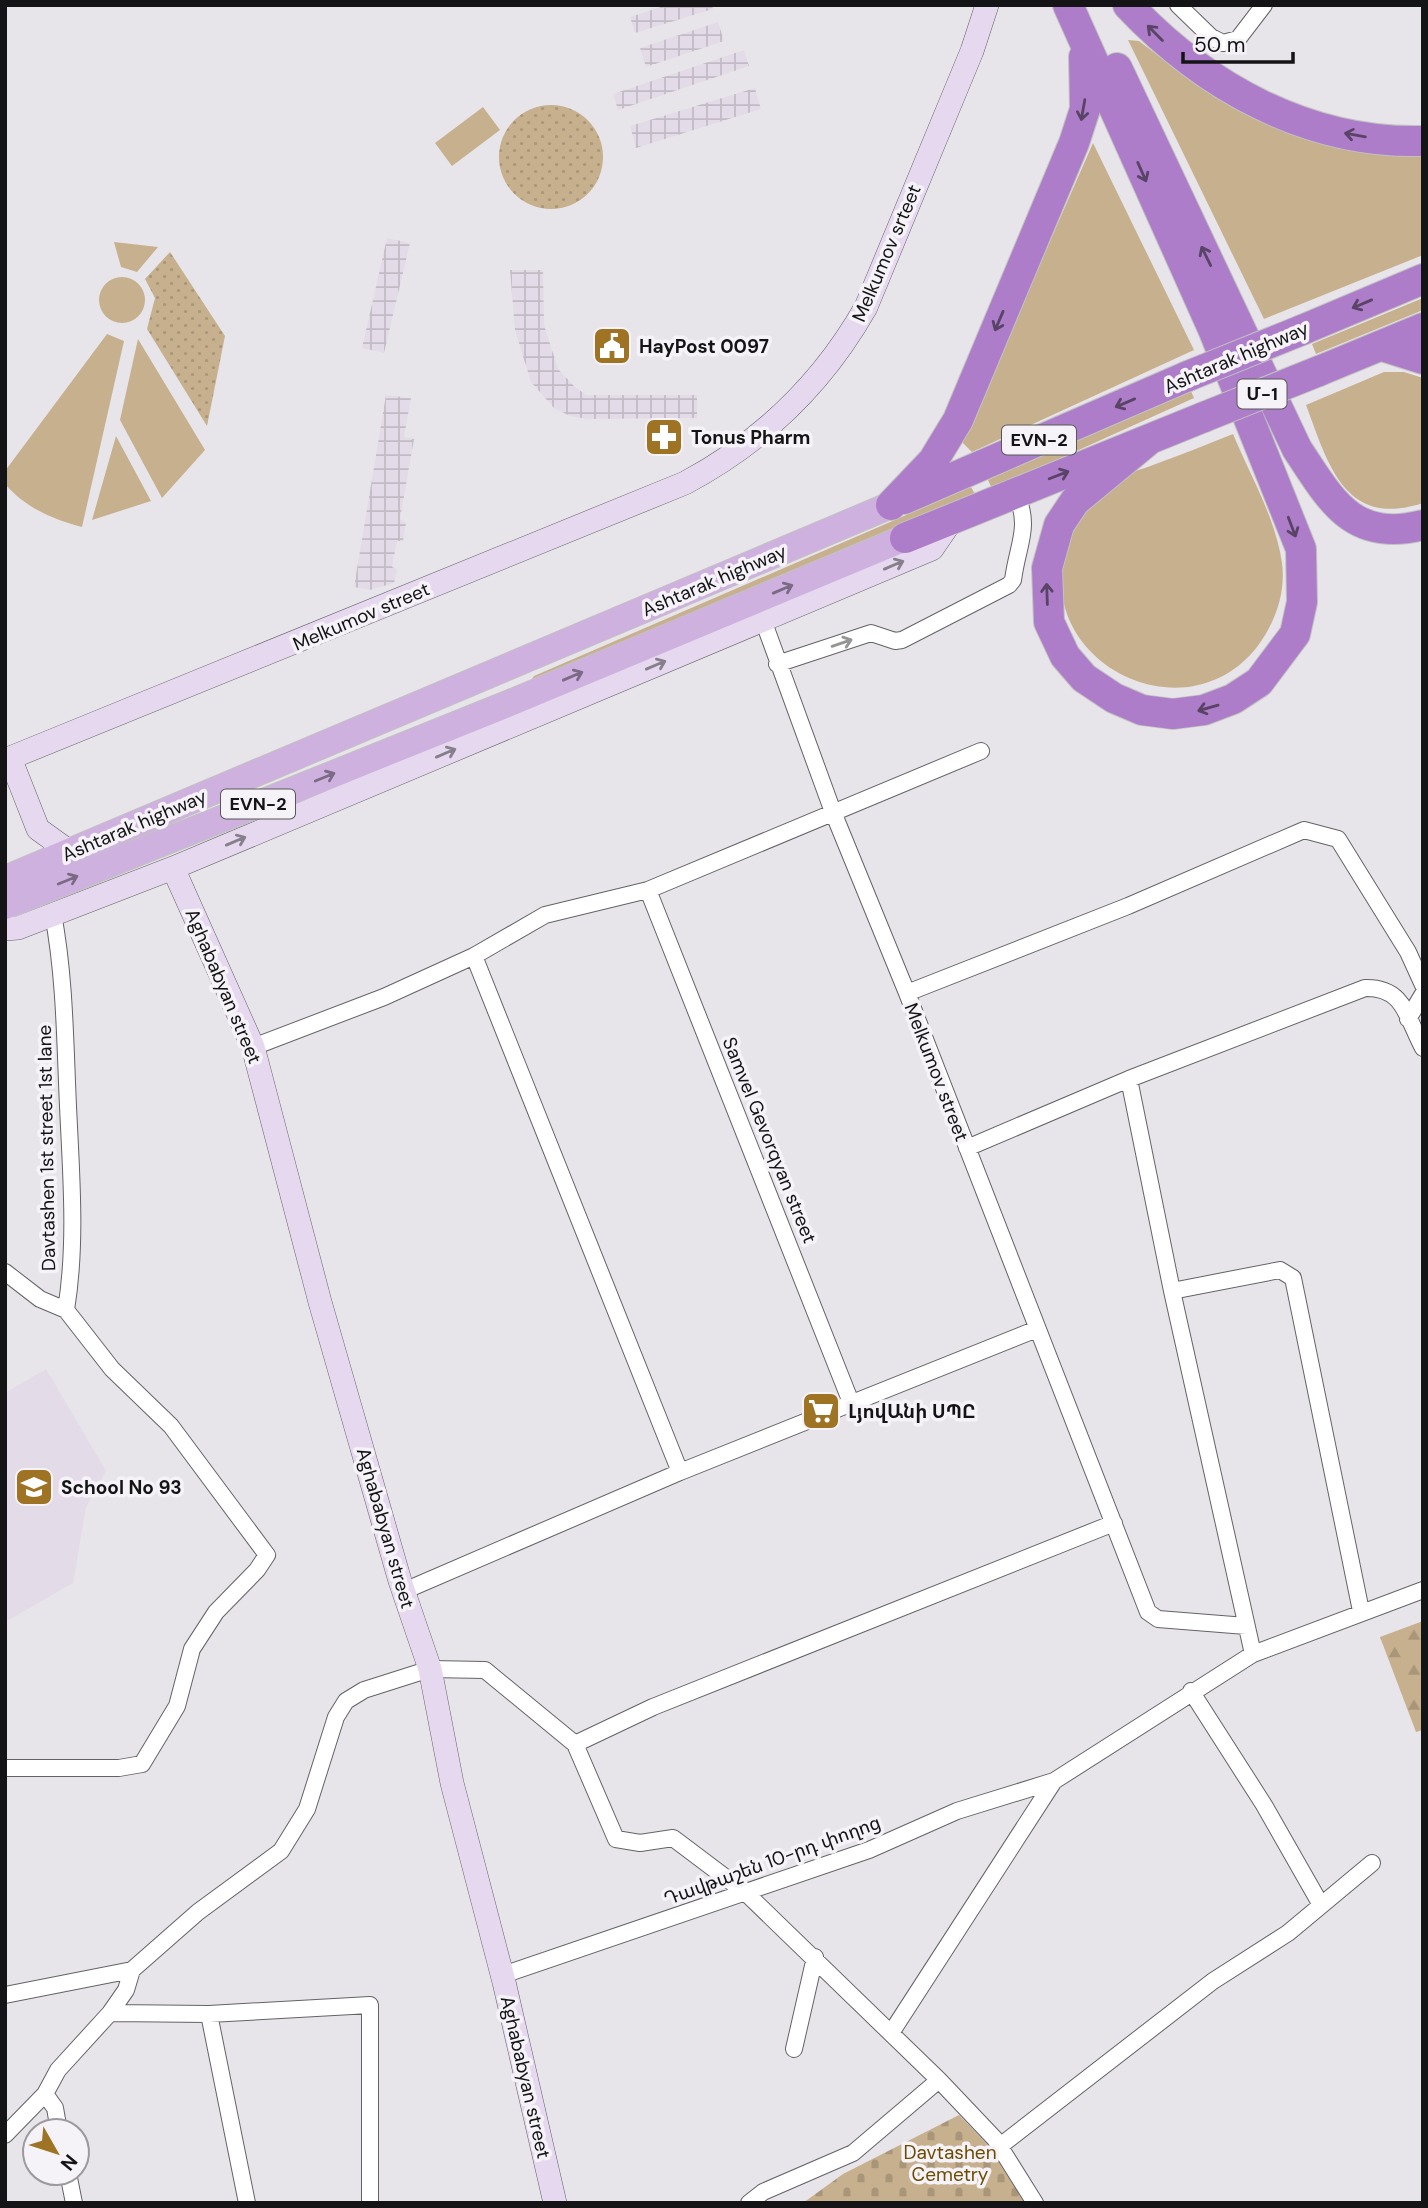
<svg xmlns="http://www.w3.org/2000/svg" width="1428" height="2208" viewBox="0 0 1428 2208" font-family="'DM Sans','Noto Sans Armenian',sans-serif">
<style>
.built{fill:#e3dbe8}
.industrial{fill:url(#industrial-grid)}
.grass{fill:#c6b08d}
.forest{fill:url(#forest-firs)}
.cemetery{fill:url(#cemetery-stones)}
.park{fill:url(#park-dots)}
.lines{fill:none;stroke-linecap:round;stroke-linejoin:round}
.street-casing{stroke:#656267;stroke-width:18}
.secondary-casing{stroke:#656267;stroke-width:24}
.primary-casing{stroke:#c2c2c2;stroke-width:28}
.highway-casing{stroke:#c2c2c2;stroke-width:32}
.street{stroke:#fff;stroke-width:16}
.secondary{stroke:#e6d8ef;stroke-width:23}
.primary{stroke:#ceb1df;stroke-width:26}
.highway{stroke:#ad7dca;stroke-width:30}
.highway-bridge-casing{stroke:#c2c2c2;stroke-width:32;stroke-linecap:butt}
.highway-bridge{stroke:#ad7dca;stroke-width:30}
.oneway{stroke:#594366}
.oneway2{stroke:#887f8d}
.oneway3{stroke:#7a6a84}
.oneway4{stroke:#959596}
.labels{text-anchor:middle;stroke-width:7;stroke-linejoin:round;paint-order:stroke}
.shield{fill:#f5f2f8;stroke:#585659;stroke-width:2}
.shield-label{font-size:18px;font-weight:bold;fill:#141315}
.street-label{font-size:19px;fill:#141315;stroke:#f5f2f8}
.poi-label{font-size:19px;font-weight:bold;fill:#141315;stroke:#f5f2f8;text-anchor:start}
.park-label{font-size:19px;fill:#6d4b00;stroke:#f5f2f8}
</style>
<defs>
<pattern id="industrial-grid" width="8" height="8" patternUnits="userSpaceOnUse" patternTransform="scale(1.75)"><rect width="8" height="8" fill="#e3dbe8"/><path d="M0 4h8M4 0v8" fill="none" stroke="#c2bbc6"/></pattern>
<pattern id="forest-firs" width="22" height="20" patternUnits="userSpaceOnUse" patternTransform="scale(1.75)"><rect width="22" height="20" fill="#c6b08d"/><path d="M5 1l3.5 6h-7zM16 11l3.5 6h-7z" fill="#a99679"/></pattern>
<pattern id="cemetery-stones" width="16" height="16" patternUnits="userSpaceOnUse" patternTransform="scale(1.75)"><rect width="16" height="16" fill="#c6b08d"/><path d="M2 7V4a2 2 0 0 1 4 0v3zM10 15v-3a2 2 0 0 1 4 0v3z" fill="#a99679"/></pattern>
<pattern id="park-dots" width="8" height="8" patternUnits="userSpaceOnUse" patternTransform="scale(1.75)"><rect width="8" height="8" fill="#c6b08d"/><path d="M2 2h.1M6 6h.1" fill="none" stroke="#a99679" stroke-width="1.8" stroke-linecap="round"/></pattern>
</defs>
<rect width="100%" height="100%" fill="#e8e5ea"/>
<path class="built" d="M46 1369 106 1471 86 1507 73 1583 5 1622V1393Z"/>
<path class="industrial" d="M667 5H712L713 9 635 33 630 17Z
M718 22 724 41 646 67 640 48Z
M744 50 749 66 618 110 613 94Z
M755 88 761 109 636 148 630 126Z
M387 238 410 243 384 353 362 348Z
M510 270H543L544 325 558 369 574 386 586 395H697V418L587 419 570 416 554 408 531 382 515 330Z
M386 395 411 398 404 437 414 439 400 519 406 523 403 541H397L392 567 397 569 394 583 370 590 354 587Z"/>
<path class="grass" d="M1128 40 1139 41C1232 112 1301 157 1423 156V255L1264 319Z
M483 107 500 130 452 166 435 143Z
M1093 143 1194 350 972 452 962 442Z
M114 242 158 247 137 272 121 267Z
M99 300a23 23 0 1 1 46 0a23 23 0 1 1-46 0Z
M1423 298V310L1316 354 1312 344Z
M107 334 124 341 82 527C52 519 26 508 5 484V471Z
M138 339 205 450 162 498 120 420Z
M1384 372H1404L1423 378V503C1344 529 1328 463 1306 405Z
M1190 389 1194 398 992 489 988 480Z
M1233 434C1250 475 1276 519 1282 563 1286 593 1275 623 1257 647 1183 741 1027 658 1068 543 1072 534 1074 521 1080 513 1088 502 1107 486 1119 478 1129 472 1143 469 1153 465 1180 455 1206 445 1233 434Z
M116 436 151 501 92 520Z
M971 487 976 496 820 565 532 679 534 676Z"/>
<path class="forest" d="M1423 1621V1730L1416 1732 1380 1637Z"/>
<path class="cemetery" d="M959 2115 1018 2176 1032 2203H803L843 2174Z"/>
<path class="park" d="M499 157a52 52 0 1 1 104 0a52 52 0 1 1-104 0Z
M170 252 225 336 207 426 147 329 155 298 145 279Z"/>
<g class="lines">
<defs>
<path id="street" d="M1178 5 1211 37 1223 43 1238 39 1264 5
M763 620 833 812 907 993 1148 1612 1158 1619 1246 1626
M777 664 871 633 895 641 902 640 1009 585 1013 580C1018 542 1031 529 1016 492
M648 890 852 1405
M474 956 680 1472
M907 993 1128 906 1304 830 1338 839 1408 952 1423 985
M1408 1019 1423 994
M253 1047 384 997 474 956 545 915 648 890 981 751
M1129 1079 1172 1291 1253 1654
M967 1148 1129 1079 1365 988C1404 987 1406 1016 1423 1048
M5 1272 40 1299 66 1310
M1172 1291 1280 1270 1293 1278 1361 1611
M404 1591 680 1472 1037 1329
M1191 1691 1264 1805 1321 1905
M575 1744 653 1707 1114 1523
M5 1768H119L142 1764 177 1706 192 1649 216 1612 257 1570 267 1555 171 1426 112 1369 66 1310C77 1243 71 1173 68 1106 65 1042 65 978 53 914
M503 1975 869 1850 957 1811 1054 1781
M5 1995 132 1970
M110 2013 209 2014 247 2203
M209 2014 370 2005V2203
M891 2033 1054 1781 1253 1654 1423 1590
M794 2049 815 1957
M45 2094 55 2108 59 2131
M5 2135 45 2094 58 2070 110 2013 126 1990 132 1970 198 1912 281 1851 307 1809 336 1717 346 1701 364 1690 430 1669 485 1670 575 1744 616 1839 640 1843 673 1838 746 1893 939 2080 995 2139 1035 2203
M1000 2146 1213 1981 1288 1933 1372 1863
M68 2173 74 2203
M749 2203 763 2192 853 2153 939 2080"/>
<path id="secondary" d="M10 758 38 829 70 852
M5 760 685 483C762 442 823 383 866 307L972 51 987 5
M173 868 253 1047 320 1302 400 1581 430 1669 452 1783 504 1982 555 2203
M5 929 18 928 173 868 932 549 954 517"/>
<path id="primary" d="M5 879 891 505
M5 906 510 703 905 538"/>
<path id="highway" d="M1068 5 1213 329 1301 549 1302 602 1295 634 1259 682 1233 699 1204 710 1173 714 1142 710 1114 698 1084 678 1065 656 1049 622 1047 568 1059 525 1075 501 1150 439
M1128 5C1205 87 1308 144 1423 141
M1117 68 1297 449C1331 500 1352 543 1423 525
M1302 330 1423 279
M1382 346 1423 359
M1319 371 1423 328
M904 499 1188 376
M891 505 933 461 958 420 1074 143 1085 109 1084 57
M905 538 1204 417"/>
</defs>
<use href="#street" class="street-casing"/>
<use href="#secondary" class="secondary-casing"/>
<use href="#primary" class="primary-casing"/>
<use href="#highway" class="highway-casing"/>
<use href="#street" class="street"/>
<use href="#secondary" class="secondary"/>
<use href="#primary" class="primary"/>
<use href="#highway" class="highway"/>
<defs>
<path id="highway-bridge" d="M1188 376 1302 330
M1204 417 1319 371"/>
</defs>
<use href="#highway-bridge" class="highway-bridge-casing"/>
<use href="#highway-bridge" class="highway-bridge"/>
</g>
<defs><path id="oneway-shaft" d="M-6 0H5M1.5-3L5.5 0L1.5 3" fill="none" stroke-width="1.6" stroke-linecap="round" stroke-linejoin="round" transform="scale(1.75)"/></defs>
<g class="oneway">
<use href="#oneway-shaft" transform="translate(1155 33) rotate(-135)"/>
<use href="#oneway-shaft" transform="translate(1083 110) rotate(100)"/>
<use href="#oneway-shaft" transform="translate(1355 135) rotate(-170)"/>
<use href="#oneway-shaft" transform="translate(1142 172) rotate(66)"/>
<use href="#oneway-shaft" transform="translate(1206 256) rotate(-116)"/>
<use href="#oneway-shaft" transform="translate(1362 304) rotate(157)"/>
<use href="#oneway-shaft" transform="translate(999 321) rotate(113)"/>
<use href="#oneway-shaft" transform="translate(1125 403) rotate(157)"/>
<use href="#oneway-shaft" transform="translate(1059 475) rotate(-21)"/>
<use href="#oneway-shaft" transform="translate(1292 527) rotate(69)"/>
<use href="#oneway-shaft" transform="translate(1047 594) rotate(-92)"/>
<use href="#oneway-shaft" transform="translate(1208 708) rotate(164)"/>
</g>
<g class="oneway2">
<use href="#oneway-shaft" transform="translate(894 565) rotate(-23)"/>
<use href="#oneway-shaft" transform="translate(656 665) rotate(-23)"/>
<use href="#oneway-shaft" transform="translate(446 753) rotate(-23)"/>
<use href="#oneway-shaft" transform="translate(236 841) rotate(-23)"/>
</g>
<g class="oneway3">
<use href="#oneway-shaft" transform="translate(783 589) rotate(-23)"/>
<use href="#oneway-shaft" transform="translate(573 676) rotate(-23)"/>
<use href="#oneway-shaft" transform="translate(325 777) rotate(-22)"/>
<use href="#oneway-shaft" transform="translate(68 880) rotate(-22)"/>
</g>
<use class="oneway4" href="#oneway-shaft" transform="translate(842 643) rotate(-19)"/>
<defs>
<symbol id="civic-square" viewBox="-11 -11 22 22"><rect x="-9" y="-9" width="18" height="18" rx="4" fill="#9e7323" stroke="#f5f2f8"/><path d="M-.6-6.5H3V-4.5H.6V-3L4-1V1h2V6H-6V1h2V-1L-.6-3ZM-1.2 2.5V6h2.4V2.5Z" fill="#fff"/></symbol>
<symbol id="pharmacy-square" viewBox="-11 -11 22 22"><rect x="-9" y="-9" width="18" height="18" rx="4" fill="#9e7323" stroke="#f5f2f8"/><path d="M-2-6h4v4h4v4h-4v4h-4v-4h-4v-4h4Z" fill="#fff"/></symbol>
<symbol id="supermarket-square" viewBox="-11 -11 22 22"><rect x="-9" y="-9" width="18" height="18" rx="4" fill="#9e7323" stroke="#f5f2f8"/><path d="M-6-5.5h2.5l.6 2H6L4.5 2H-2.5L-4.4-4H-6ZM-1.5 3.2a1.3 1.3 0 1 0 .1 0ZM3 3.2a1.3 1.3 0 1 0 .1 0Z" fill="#fff"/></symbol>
<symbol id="school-square" viewBox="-11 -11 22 22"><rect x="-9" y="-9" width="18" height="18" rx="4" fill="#9e7323" stroke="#f5f2f8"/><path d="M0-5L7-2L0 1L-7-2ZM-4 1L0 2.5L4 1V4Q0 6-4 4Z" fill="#fff"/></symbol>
</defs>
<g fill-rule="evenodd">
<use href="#civic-square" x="590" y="324" width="44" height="44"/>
<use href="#pharmacy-square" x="642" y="415" width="44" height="44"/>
<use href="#supermarket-square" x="799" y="1389" width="44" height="44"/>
<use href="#school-square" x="12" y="1465" width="44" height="44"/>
</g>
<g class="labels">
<g class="shield">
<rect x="1237.5" y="379.5" width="49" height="29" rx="5"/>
<rect x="1002" y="425.5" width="74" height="29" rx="5"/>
<rect x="221" y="789.5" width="74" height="29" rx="5"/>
</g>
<g class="shield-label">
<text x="1262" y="400">Մ-1</text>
<text x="1039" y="446">EVN-2</text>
<text x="258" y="810">EVN-2</text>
</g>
<g class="street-label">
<text transform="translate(886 253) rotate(-67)" y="7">Melkumov srteet</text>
<text transform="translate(1236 357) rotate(-23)" y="7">Ashtarak highway</text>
<text transform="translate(714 580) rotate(-23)" y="7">Ashtarak highway</text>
<text transform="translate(361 616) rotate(-23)" y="7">Melkumov street</text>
<text transform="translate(134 825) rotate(-23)" y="7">Ashtarak highway</text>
<text transform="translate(224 986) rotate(67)" y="7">Aghababyan street</text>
<text transform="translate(937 1072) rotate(69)" y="7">Melkumov street</text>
<text transform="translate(770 1140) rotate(68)" y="7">Samvel Gevorqyan street</text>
<text transform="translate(46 1148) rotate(-91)" y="7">Davtashen 1st street 1st lane</text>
<text transform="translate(386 1528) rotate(74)" y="7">Aghababyan street</text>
<text transform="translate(772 1860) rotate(-20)" y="7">Դավթաշեն 10-րդ փողոց</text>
<text transform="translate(526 2077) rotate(77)" y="7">Aghababyan street</text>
</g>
<g class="poi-label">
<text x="639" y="353">HayPost 0097</text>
<text x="691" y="444">Tonus Pharm</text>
<text x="848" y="1418">ԼյովԱնի ՍՊԸ</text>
<text x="61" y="1494">School No 93</text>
</g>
<g class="park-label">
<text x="950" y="2159">Davtashen<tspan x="950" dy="22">Cemetry</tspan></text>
</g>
</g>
<rect width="1428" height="2208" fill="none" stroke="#141315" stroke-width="14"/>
<g transform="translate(56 2152) rotate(129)"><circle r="33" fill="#f5f2f8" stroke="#9b999d" stroke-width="2"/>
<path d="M0-5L12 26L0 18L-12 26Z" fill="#9e7323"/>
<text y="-10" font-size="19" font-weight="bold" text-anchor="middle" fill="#141315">N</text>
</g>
<path d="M1183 52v10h110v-10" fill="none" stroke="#141315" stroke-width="3.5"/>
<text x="1194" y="52" font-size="21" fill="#141315" stroke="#f5f2f8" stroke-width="5" paint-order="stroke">50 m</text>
</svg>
